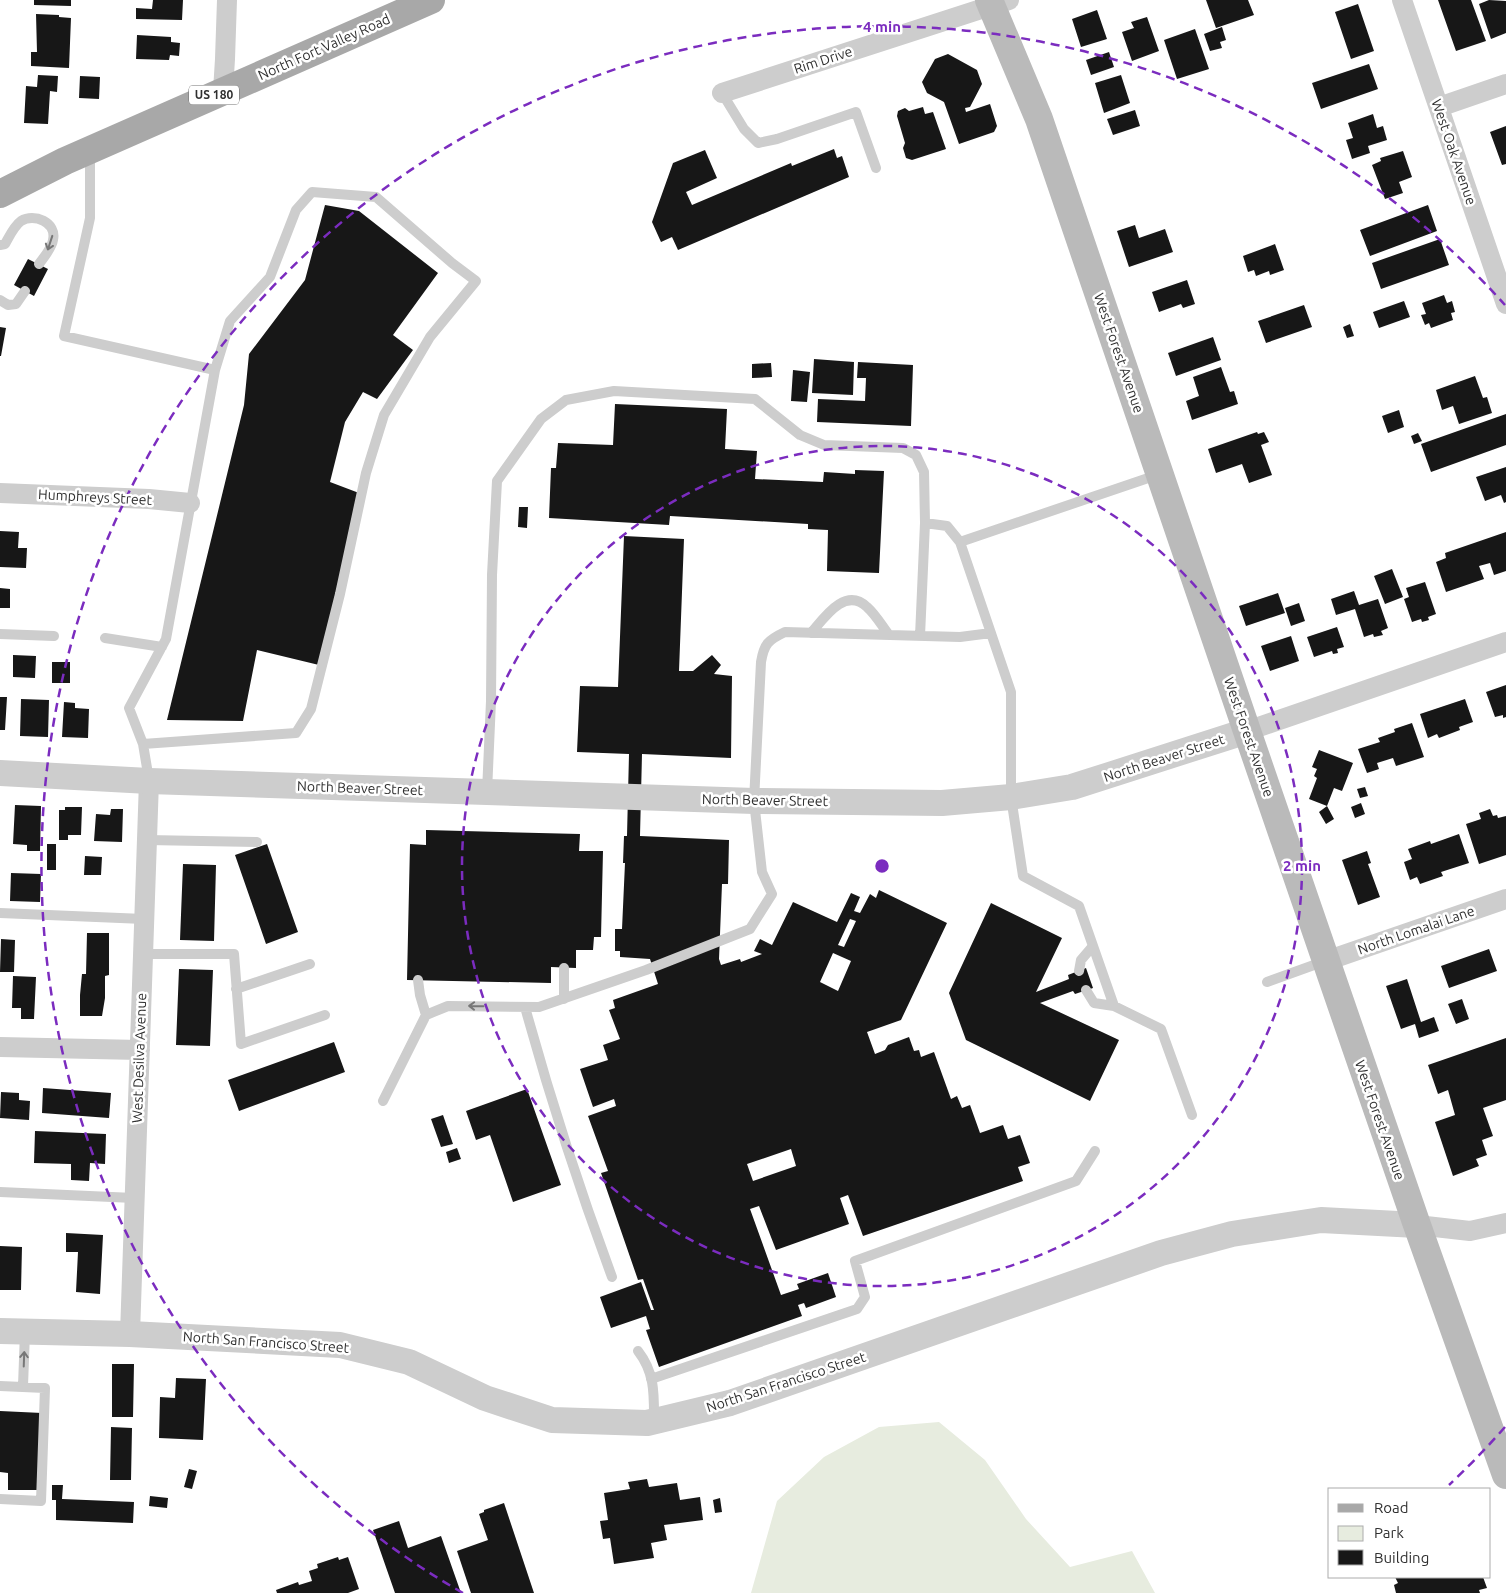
<svg xmlns="http://www.w3.org/2000/svg" width="1506" height="1593" viewBox="0 0 1506 1593" font-family="Ubuntu,sans-serif">
<style>
.green{fill:#e7ecdf}
.building{fill:#171717;fill-rule:evenodd}
.lines{fill:none;stroke-linecap:round;stroke-linejoin:round}
.service{stroke:#cdcdcd;stroke-width:10}
.minor{stroke:#cdcdcd;stroke-width:20}
.tertiary{stroke:#cdcdcd;stroke-width:26}
.secondary{stroke:#bababa;stroke-width:28}
.primary{stroke:#a8a8a8;stroke-width:28}
.oneway{stroke:#777}
.ring{fill:none;stroke:#7b2cbf;stroke-width:2.5;stroke-dasharray:9 6}
.labels{text-anchor:middle;stroke-width:5;stroke-linejoin:round;paint-order:stroke}
.shield{fill:#fff;stroke:#6e6e6e;stroke-width:1}
.shield-label{font-size:12px;font-weight:bold;fill:#303030}
.street-label{font-size:14px;fill:#303030;stroke:#fff}
.centre{fill:#7b2cbf;stroke:#fff;stroke-width:2.5}
.ring-label{font-size:15px;text-anchor:middle;font-weight:bold;fill:#7b2cbf;stroke:#fff;stroke-width:5;stroke-linejoin:round;paint-order:stroke}
</style>
<rect width="100%" height="100%" fill="#fff"/>
<path class="green" d="M939 1422 985 1460 1026 1519 1070 1567 1132 1551 1155 1593H751L777 1501 824 1457 879 1427Z"/>
<path class="building" d="M34 0H71V6L34 5Z
M153 0H183L182 20 136 19V8L152 9Z
M1206 0H1248L1254 15 1216 28Z
M1438 0H1471L1486 41 1456 51Z
M1489 0 1506 1V33L1491 39 1479 4Z
M1358 4 1374 51 1351 59 1335 12Z
M1097 10 1107 39 1081 47 1072 19Z
M36 14 59 15V17L71 18 69 68 31 66V52H37Z
M1147 17 1159 51 1132 61 1122 32 1134 28 1131 22Z
M1222 27 1226 40 1220 42 1222 48 1210 51 1204 34Z
M1195 29 1209 69 1177 79 1164 40Z
M137 35 171 37V42L180 43 179 56 170 55 169 60 136 59Z
M1109 52 1114 67 1091 75 1086 60Z
M948 54 977 70 982 84 970 107 965 108 966 112 990 104 997 126 994 132 959 144 944 102 927 93 922 82 935 59Z
M1369 64 1378 89 1321 109 1312 83Z
M38 75 58 76 57 92 50 91 48 124 24 123 26 86 37 87Z
M1121 75 1130 103 1104 113 1095 83Z
M80 76 100 77 99 99 79 98Z
M923 107 925 114 933 112 946 149 912 160 906 158 903 148 905 143 897 116 898 111 905 108 909 111Z
M1135 110 1140 126 1113 135 1107 119Z
M1373 114 1377 128 1383 126 1387 140 1368 146 1370 153 1352 159 1346 140 1353 138 1348 123Z
M1506 126V164L1502 165 1490 132Z
M834 149 837 158 842 156 849 177 678 250 672 237 661 242 652 222 673 163 705 150 717 178 686 192 692 205 791 163 792 166Z
M1403 151 1412 177 1399 182 1403 193 1385 199 1372 165 1381 161 1380 158Z
M325 205 359 211 438 273 393 335 413 350 377 399 363 392 345 422 330 482 359 493 319 665 257 650 243 721 167 720 244 405 249 354 305 280Z
M1428 205 1437 231 1370 256 1360 230Z
M1135 225 1139 238 1165 229 1173 252 1129 267 1117 231Z
M1440 239 1449 265 1381 289 1372 263Z
M1275 244 1284 270 1270 275 1269 271 1256 276 1254 270 1248 272 1243 256Z
M28 259 48 269 34 296 14 285Z
M1187 280 1195 304 1183 308 1181 304 1159 312 1152 292Z
M1444 295 1447 303 1452 301 1455 312 1451 313 1453 320 1431 328 1429 323 1425 325 1421 315 1426 314 1422 303Z
M1404 301 1410 317 1379 328 1373 312Z
M1304 305 1312 327 1266 343 1258 321Z
M1350 324 1354 336 1347 338 1343 327Z
M0 327 6 328 1 356H0Z
M1213 337 1221 360 1176 376 1168 353Z
M814 359 854 362 853 395 812 393Z
M858 362 913 365 911 426 817 422 818 399 865 401 866 378H857Z
M771 363 772 377 752 378V364Z
M1221 367 1230 392 1234 391 1238 404 1192 420 1186 401 1199 396 1193 377Z
M793 370 810 372 807 402 791 401Z
M1475 376 1483 398 1487 397 1492 413 1459 424 1453 406 1442 410 1436 390Z
M615 404 727 409 725 449 757 451 755 479 823 482 824 472 855 474V470L884 471 879 573 827 571 828 530 808 529V524L670 516 669 525 549 518 551 468H556L558 443 613 445Z
M1399 410 1404 427 1388 433 1382 416Z
M1506 414V445L1431 472 1421 444Z
M1257 432 1258 434 1264 432 1269 442 1261 445 1272 475 1249 483 1242 464 1216 473 1208 449Z
M1418 433 1422 441 1414 444 1411 436Z
M1506 467V502L1504 503 1501 495 1485 501 1476 477Z
M519 507H528L527 528 518 527Z
M0 531 19 532 18 548H27L26 568 0 567Z
M1506 532V571L1494 575 1490 563 1479 566 1484 579 1446 592 1436 562 1446 558 1445 553Z
M624 536 684 539 679 671H693L712 655 721 665 714 674 732 676 731 758 642 754 640 836 729 840 728 884H722L719 959 721 965 740 959 741 962 762 954 754 951 760 939 772 945 793 902 837 922 851 893 860 897 854 911 860 913 870 894 876 898 879 890 947 923 901 1020 867 1032 875 1054 885 1050 888 1045 909 1037 914 1051 919 1050 921 1057 934 1052 951 1099 957 1096 962 1108 970 1105 980 1133 1003 1125 1008 1139 1020 1135 1030 1163 1018 1167 1023 1181 863 1236 848 1195 840 1198 849 1224 776 1250 759 1206 750 1209 781 1295 799 1289 797 1284 828 1273 836 1297 806 1308 804 1303 798 1305 802 1316 659 1367 646 1330 650 1329 646 1316 611 1328 600 1297 641 1282 651 1310H654L643 1279 638 1280 601 1173 608 1171 588 1116 616 1106 614 1099 593 1107 580 1069 608 1060 603 1045 620 1039 609 1010 615 1008 613 1000 658 984 650 959 620 957V951H615V929H622L625 863H623L624 836H627L629 754 577 752 580 686 618 687ZM850 919 856 921 844 947 838 945ZM833 953 851 961 838 991 820 982ZM791 1149 796 1166 753 1181 747 1164Z
M1392 569 1403 597 1385 604 1374 576Z
M1425 582 1436 614 1428 617 1429 620 1422 622 1421 619 1412 622 1404 599 1409 597 1406 588Z
M0 588 10 589V608H0Z
M1354 591 1359 605 1378 599 1388 628 1381 631 1383 635 1374 637 1373 634 1364 637 1355 609 1336 615 1331 599Z
M1278 593 1285 613 1246 626 1239 606Z
M1299 603 1305 621 1291 626 1285 608Z
M1337 627 1344 647 1337 649 1338 653 1333 654 1332 651 1314 657 1307 637Z
M1291 636 1299 661 1270 671 1261 646Z
M13 655 36 656 35 678 13 677Z
M52 662H70V683H52Z
M1506 685V717L1503 718V715L1495 717 1486 692Z
M0 697H7L5 730H0Z
M21 699 49 700 48 737 20 736Z
M1465 699 1473 722 1459 727 1460 730 1439 738 1437 734 1428 738 1420 714Z
M64 702 75 703V708L89 709 88 738 62 737Z
M1412 723 1424 757 1396 766 1393 758 1377 763 1379 769 1367 773 1358 749 1380 742 1378 738 1395 732 1394 729Z
M1319 750 1353 763 1342 791 1334 788 1327 806 1309 799 1317 778 1314 776 1317 769 1312 767Z
M1365 787 1368 796 1360 798 1357 789Z
M1361 803 1365 814 1355 818 1351 807Z
M15 805 41 806 40 851H27V845L13 844Z
M1327 806 1334 819 1326 824 1319 812Z
M65 807H82L81 835H68V840H59V810H65Z
M111 809H123L122 842 94 841 96 814 110 815Z
M1490 809 1493 816 1497 815 1498 818 1506 816V855L1479 864 1466 824 1481 819 1479 813Z
M426 830 580 834 579 851H603L601 937H594L593 950H576V968L551 967V983L407 980 410 844 426 845Z
M1459 834 1469 863 1441 872 1443 876 1420 884 1417 877 1410 880 1404 862 1412 859 1408 849 1430 841 1431 844Z
M47 844H56V870H47Z
M267 844 298 932 266 944 235 855Z
M1367 851 1371 863 1368 864 1380 897 1358 905 1342 860Z
M85 856 102 857 101 875H84Z
M183 864 216 865 214 941 180 940Z
M11 873 41 874 40 902 10 901Z
M991 903 1062 938 1036 992 1069 979 1068 975 1086 968 1093 988 1075 994 1073 991 1040 1003 1119 1040 1090 1101 966 1040 949 993Z
M87 933H109V975L105 976V998L102 1016H80V995L82 974H86Z
M1 939 15 940 14 972H0Z
M1489 949 1497 971 1449 988 1441 966Z
M179 969 213 970 210 1046 176 1045Z
M13 976 36 977 34 1019H21V1008H12Z
M1407 979 1421 1022 1434 1017 1439 1031 1419 1038 1415 1024 1401 1029 1386 986Z
M1462 999 1469 1019 1456 1024 1448 1004Z
M1506 1038V1100L1483 1108 1493 1136 1482 1140 1487 1155 1476 1159 1479 1166 1453 1176 1435 1122 1455 1115 1448 1090 1438 1094 1428 1065Z
M334 1042 345 1072 239 1111 228 1080Z
M43 1088 111 1093 109 1118 42 1113Z
M527 1089 561 1185 513 1202 490 1135 476 1140 466 1111Z
M1 1092 19 1093V1100L30 1101 29 1120 0 1118Z
M443 1115 453 1144 441 1147 431 1119Z
M35 1131 106 1134 105 1164 90 1163 89 1181 71 1180V1164L34 1163Z
M457 1148 461 1159 449 1163 446 1152Z
M66 1233 103 1235 100 1294 76 1292 78 1252H66Z
M0 1246 22 1247 21 1290H0Z
M112 1364H134L133 1417H112Z
M176 1378 206 1379 203 1440 159 1438 160 1397 175 1398Z
M0 1411 42 1413 40 1490H8V1473L0 1472Z
M111 1427 132 1428 131 1480H110Z
M189 1469 197 1471 192 1489 184 1487Z
M647 1479 649 1487 677 1483 680 1500 700 1497 703 1520 664 1525 667 1540 651 1543 654 1558 614 1564 610 1538 603 1539 600 1521 608 1520 604 1493 630 1489 628 1482Z
M52 1485H63L62 1499 134 1502 133 1523 56 1520V1500H52Z
M150 1496 168 1498 167 1508 149 1506Z
M720 1498 722 1512 715 1513 713 1500Z
M504 1503 534 1593H471L457 1551 488 1540 479 1514 484 1512V1510Z
M399 1521 408 1548 441 1536 461 1593H395L373 1530Z
M338 1557 339 1560 348 1557 359 1589 348 1593H277L276 1590 298 1582 299 1585 312 1581 309 1571 318 1568 317 1564Z
M1395 1577H1483L1487 1588 1479 1590 1480 1593H1396L1394 1585 1398 1583Z"/>
<g class="lines">
<path class="service" d="M722 93 744 129 758 143 777 139 856 112 876 168
M90 152V218L64 336 215 370
M0 245 5 244C9 237 14 226 21 221 34 213 57 222 53 240 52 248 44 257 39 264
M0 300 8 305 16 304 25 291
M925 523 947 526 960 542 1011 692V797L1023 876 1079 906 1114 1006 1161 1029 1192 1115
M960 542 1160 474
M811 633C824 618 845 586 867 607 876 615 882 626 889 635
M0 634 54 636
M105 638 162 647
M143 744 296 733 311 709 340 594 366 473 384 415 430 337 476 281 452 263 376 197 312 192 296 210 270 277 230 321 215 370 166 639 129 708 143 744 149 780
M487 792 491 701 492 575 497 481 541 419 566 400 614 391 755 399 800 435 824 445 903 448 916 455 924 472 925 523 920 636
M147 840 257 842
M0 913 144 919
M143 954H234L241 1044 325 1015
M1079 971 1081 960 1093 946
M418 980 420 995 426 1015
M1267 982 1325 961
M236 989 310 964
M1086 990 1094 1003 1114 1006
M564 999V968
M525 1007C550 1098 579 1188 612 1277
M383 1101 426 1015 448 1006 539 1007 646 970 750 929 772 894 762 872 754 801 761 662C764 644 768 640 785 632L960 637 991 633
M0 1192 134 1198
M638 1351C655 1373 654 1394 654 1420
M651 1379 857 1309 865 1297 855 1261 1076 1181 1095 1151
M0 1386 45 1388 41 1501 0 1499
M23 1386 25 1332"/>
<path class="minor" d="M1402 0 1506 304
M223 91 225 59 227 0
M722 93 1009 0
M1439 107 1506 84
M0 493 149 499 190 503
M1247 731 1506 642
M1326 961 1506 899
M0 1047 140 1050
M1417 1225 1470 1231 1506 1223
M130 1334 149 781"/>
<path class="tertiary" d="M0 773 149 781 487 792 754 801 942 803 1011 797 1072 787 1247 731
M0 1331 130 1334 340 1345 409 1362 485 1398 552 1420 647 1423 730 1403 1161 1253 1232 1234 1321 1220 1417 1225"/>
<path class="secondary" d="M989 0 1039 119 1247 731 1417 1225 1506 1475"/>
<path class="primary" d="M0 194 65 161 431 0"/>
</g>
<defs><path id="oneway-shaft" d="M-6 0H5M1.5-3L5.5 0L1.5 3" fill="none" stroke-width="1.6" stroke-linecap="round" stroke-linejoin="round" transform="scale(1.25)"/></defs>
<g class="oneway">
<use href="#oneway-shaft" transform="translate(50 243) rotate(108)"/>
<use href="#oneway-shaft" transform="translate(476 1006) rotate(-179)"/>
<use href="#oneway-shaft" transform="translate(24 1359) rotate(-88)"/>
</g>
<g class="ring">
<circle cx="882" cy="866" r="420"/>
<path d="M1505 1427A839 839 0 0 1 1449 1485M463 1593A839 839 0 1 1 1505 305"/>
</g>
<g class="labels">
<rect class="shield" x="189" y="85.5" width="50" height="19" rx="4"/>
<g class="shield-label">
<text x="214" y="99">US 180</text>
</g>
<g class="street-label">
<text transform="translate(324 47) rotate(-24)" y="5">North Fort Valley Road</text>
<text transform="translate(823 60) rotate(-18)" y="5">Rim Drive</text>
<text transform="translate(1454 152) rotate(71)" y="5">West Oak Avenue</text>
<text transform="translate(1119 353) rotate(71)" y="5">West Forest Avenue</text>
<text transform="translate(95 497) rotate(3)" y="5">Humphreys Street</text>
<text transform="translate(1249 737) rotate(71)" y="5">West Forest Avenue</text>
<text transform="translate(1164 758) rotate(-18)" y="5">North Beaver Street</text>
<text transform="translate(360 788) rotate(2)" y="5">North Beaver Street</text>
<text transform="translate(765 800) rotate(1)" y="5">North Beaver Street</text>
<text transform="translate(1416 930) rotate(-19)" y="5">North Lomalai Lane</text>
<text transform="translate(139 1058) rotate(-88)" y="5">West Desilva Avenue</text>
<text transform="translate(1380 1120) rotate(71)" y="5">West Forest Avenue</text>
<text transform="translate(266 1342) rotate(4)" y="5">North San Francisco Street</text>
<text transform="translate(786 1382) rotate(-18)" y="5">North San Francisco Street</text>
</g>
</g>
<circle cx="882" cy="866" r="8" class="centre"/>
<g class="ring-label">
<text x="882" y="32">4 min</text>
<text x="1302" y="871">2 min</text>
</g>
<rect x="1328" y="1488" width="162" height="90" fill="#ffffff" stroke="#acacac"/>
<rect x="1338" y="1504" width="25" height="8" fill="#a8a8a8" stroke="#acacac"/>
<text x="1374" y="1513" font-size="15" fill="#303030">Road</text>
<rect x="1338" y="1526" width="25" height="15" fill="#e7ecdf" stroke="#acacac"/>
<text x="1374" y="1538" font-size="15" fill="#303030">Park</text>
<rect x="1338" y="1550" width="25" height="15" fill="#171717" stroke="#acacac"/>
<text x="1374" y="1563" font-size="15" fill="#303030">Building</text>
</svg>
